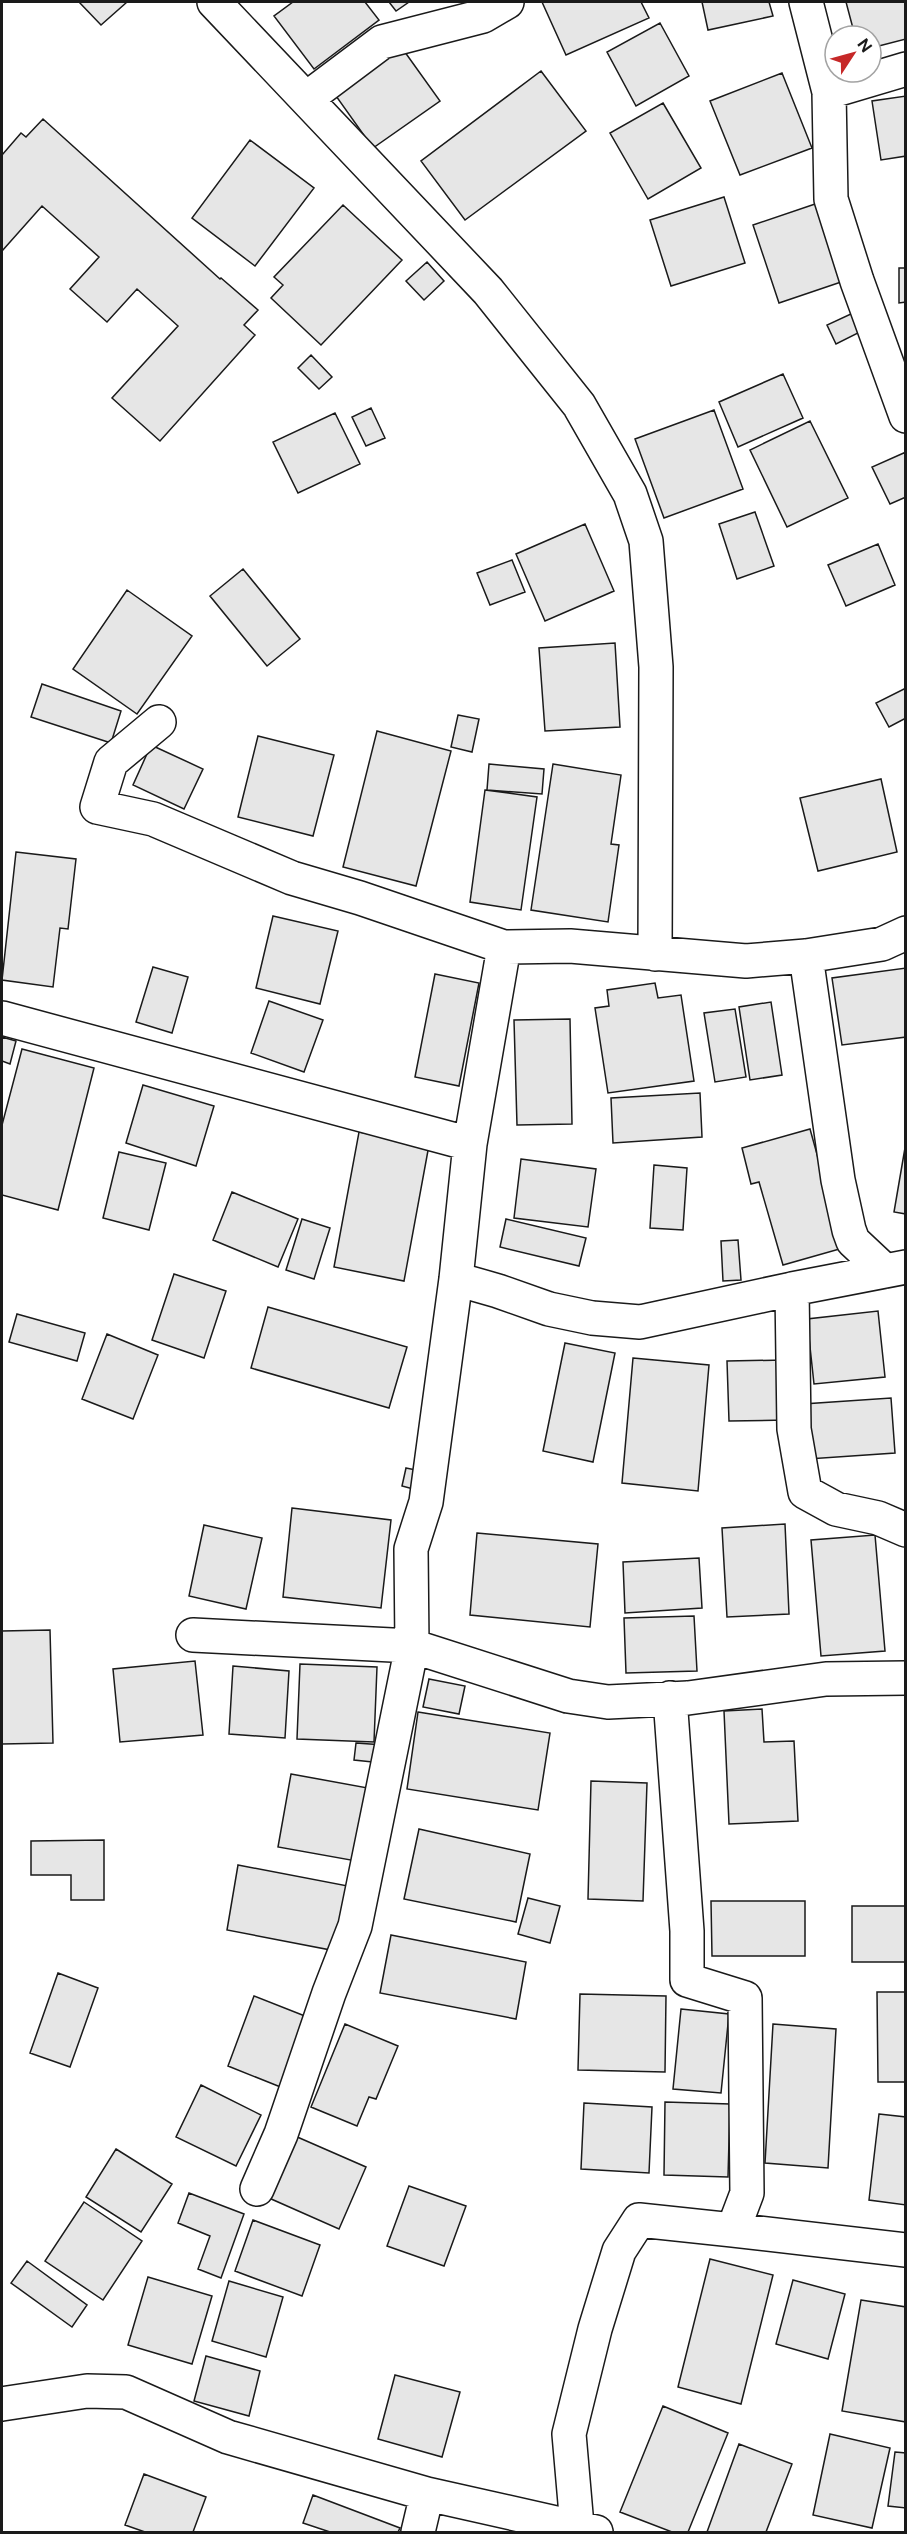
<svg xmlns="http://www.w3.org/2000/svg" width="907" height="2534" viewBox="0 0 907 2534" font-family="'Public Sans',sans-serif">
<style>
.building{fill:#e6e6e6;stroke:#1a1a1a;stroke-width:1.5}
.lines{fill:none;stroke-linecap:round;stroke-linejoin:round}
.minor-casing{stroke:#1a1a1a;stroke-width:36}
.minor{stroke:#fff;stroke-width:33}
</style>
<rect width="100%" height="100%" fill="#fff"/>
<path class="building" d="M79 2H127L101 25Z
M293 2H365L379 20 314 69 274 16Z
M389 2H409L396 11Z
M542 2H641L649 18 566 55Z
M702 2H769L773 16 708 30Z
M846 2H906V39L871 48V36H855Z
M660 23 689 76 636 106 607 52Z
M402 48 440 101 373 148 336 96Z
M541 71 586 131 465 220 421 161Z
M782 73 812 148 740 175 710 101Z
M906 96V156L881 160 872 101Z
M663 103 701 168 648 199 610 133Z
M43 119 220 279 221 278 258 310 244 325 255 335 160 441 112 398 178 326 137 289 107 322 70 289 99 257 42 206 2 251V155L21 133 26 137Z
M250 140 314 188 255 266 192 218Z
M724 197 745 263 671 286 650 220Z
M821 202 847 280 779 303 753 225Z
M343 205 402 260 321 345 271 298 283 285 274 277Z
M427 262 444 281 424 300 406 281Z
M899 268H906V302L899 303Z
M853 313 862 331 836 344 827 325Z
M311 355 332 377 319 389 298 368Z
M783 374 803 418 738 447 719 402Z
M371 408 385 438 366 446 352 417Z
M714 410 743 489 664 518 635 439Z
M335 413 360 464 298 493 273 442Z
M810 421 848 498 787 527 750 450Z
M906 452V497L890 504 872 467Z
M755 512 774 566 737 579 719 524Z
M585 524 614 591 545 621 516 554Z
M878 544 895 585 846 606 828 565Z
M512 560 525 592 490 605 477 573Z
M243 569 300 639 267 666 210 596Z
M127 590 192 636 137 714 73 669Z
M615 643 620 727 545 731 539 648Z
M42 684 121 711 111 743 31 717Z
M906 688V718L889 727 876 703Z
M458 715 479 719 472 752 451 747Z
M377 731 451 751 416 886 343 867Z
M258 736 334 755 313 836 238 817Z
M151 745 203 769 184 809 133 785Z
M489 764 544 769 542 794 487 790Z
M553 764 621 775 611 844 619 845 608 922 531 910Z
M881 779 897 852 818 871 800 798Z
M485 790 537 797 521 910 470 902Z
M16 852 76 859 68 929 60 928 53 987 2 980Z
M273 916 338 931 320 1004 256 988Z
M153 967 188 977 172 1033 136 1022Z
M906 968V1037L842 1045 832 978Z
M435 974 479 983 459 1086 415 1077Z
M655 983 658 998 681 995 694 1081 608 1093 595 1008 609 1006 607 990Z
M269 1001 323 1020 304 1072 251 1053Z
M771 1002 782 1075 750 1080 739 1007Z
M735 1009 746 1077 715 1082 704 1013Z
M570 1019 572 1124 517 1125 514 1020Z
M2 1037 16 1041 10 1064 2 1061Z
M22 1049 94 1068 58 1210 2 1195V1125Z
M143 1085 214 1106 196 1166 126 1143Z
M700 1093 702 1137 613 1143 611 1098Z
M810 1129 843 1248 783 1265 759 1182 751 1184 742 1148Z
M359 1132 429 1145 404 1281 334 1267Z
M906 1142V1214L894 1212Z
M119 1152 166 1163 149 1230 103 1218Z
M521 1159 596 1169 588 1227 514 1218Z
M654 1165 687 1168 683 1230 650 1228Z
M232 1192 298 1219 278 1267 213 1240Z
M302 1219 330 1228 314 1279 286 1270Z
M506 1219 586 1238 579 1266 500 1247Z
M738 1240 741 1280 723 1281 721 1241Z
M174 1274 226 1291 204 1358 152 1340Z
M268 1307 407 1347 389 1408 251 1368Z
M878 1311 885 1377 814 1384 807 1319Z
M17 1314 85 1333 77 1361 9 1342Z
M107 1334 158 1355 133 1419 82 1399Z
M565 1343 615 1353 593 1462 543 1451Z
M633 1358 709 1365 698 1491 622 1483Z
M785 1360 787 1420 729 1421 727 1361Z
M891 1398 895 1453 808 1459 803 1404Z
M406 1468 426 1472 421 1491 402 1486Z
M292 1508 391 1520 381 1608 283 1597Z
M785 1524 789 1614 727 1617 722 1528Z
M204 1525 262 1538 246 1609 189 1596Z
M477 1533 598 1544 590 1627 470 1615Z
M875 1535 885 1651 821 1656 811 1540Z
M699 1558 702 1608 625 1613 623 1562Z
M694 1616 697 1671 626 1673 624 1618Z
M50 1630 53 1743 2 1744V1631Z
M195 1661 203 1735 120 1742 113 1669Z
M300 1664 377 1667 374 1742 297 1739Z
M233 1666 289 1671 285 1738 229 1734Z
M429 1679 465 1686 459 1714 423 1707Z
M762 1709 764 1742 794 1741 798 1821 729 1824 724 1711Z
M418 1712 550 1733 538 1810 407 1789Z
M356 1743 384 1745 382 1763 354 1760Z
M291 1774 368 1788 356 1861 278 1847Z
M591 1781 647 1783 643 1901 588 1899Z
M419 1829 530 1854 516 1922 404 1899Z
M104 1840V1900H71V1875H31V1841Z
M238 1865 348 1886 336 1951 227 1930Z
M528 1898 560 1906 550 1943 518 1934Z
M711 1901H805V1956H712Z
M852 1906H906V1962H852Z
M391 1935 526 1962 516 2019 380 1993Z
M58 1973 98 1988 70 2067 30 2053Z
M877 1992H906V2082H878Z
M580 1994 666 1996 665 2072 578 2070Z
M254 1996 315 2020 288 2090 228 2066Z
M681 2009 729 2014 721 2093 673 2089Z
M345 2024 398 2046 376 2099 369 2097 357 2126 311 2107Z
M773 2024 836 2029 828 2168 765 2163Z
M201 2085 261 2115 236 2166 176 2137Z
M665 2102 730 2104 728 2177 664 2175Z
M584 2103 652 2107 649 2173 581 2169Z
M879 2114 906 2117V2205L869 2200Z
M295 2136 366 2167 339 2229 269 2198Z
M116 2149 172 2184 141 2232 86 2197Z
M409 2186 466 2206 444 2266 387 2246Z
M189 2193 244 2214 221 2278 198 2269 210 2236 178 2223Z
M84 2202 142 2241 103 2300 45 2261Z
M253 2220 320 2245 302 2296 235 2271Z
M710 2259 773 2275 741 2404 678 2387Z
M27 2261 87 2305 72 2327 11 2283Z
M148 2277 212 2296 192 2364 128 2345Z
M793 2280 845 2294 828 2359 776 2344Z
M229 2281 283 2297 266 2357 212 2341Z
M861 2300 906 2307V2422L842 2411Z
M206 2356 260 2371 249 2416 194 2401Z
M395 2375 460 2392 442 2457 378 2439Z
M663 2406 728 2433 688 2532H672L620 2512Z
M830 2434 890 2448 872 2528 813 2515Z
M739 2444 792 2464 766 2532H707Z
M895 2452 906 2453V2508L888 2506Z
M144 2474 206 2497 193 2532H145L125 2525Z
M313 2495 400 2528 398 2532H330L303 2523Z"/>
<g class="lines">
<defs>
<path id="minor" d="M214 2 488 291 579 405 630 494 646 541 656 667 655 954
M806 2 829 92 831 199 857 281 906 416
M829 92 906 69
M306 99 382 42 483 16 507 2
M159 722 111 762 97 807 153 819 292 878 360 898 504 947 570 946 746 961 806 956 882 944 906 933
M806 956 838 1180 849 1230 853 1241 885 1271
M2 1018 470 1144
M456 1279 498 1291 549 1309 592 1318 640 1322 792 1289 906 1267
M792 1289 794 1429 805 1492 836 1509 878 1518 906 1530
M193 1635 412 1646 568 1696 608 1702 688 1698 826 1679 906 1678
M257 2189 281 2134 329 1993 355 1926 412 1646 411 1549 426 1502 456 1279 470 1144 504 947
M733 2230 906 2250
M2 2404 87 2391 126 2392 228 2437 427 2494 596 2532
M577 2526 569 2434 595 2329 619 2251 639 2220 733 2230 747 2193 745 1998 687 1980V1931L670 1698
M418 2532 427 2494"/>
</defs>
<use href="#minor" class="minor-casing"/>
<use href="#minor" class="minor"/>
</g>
<rect width="907" height="2534" fill="none" stroke="#1a1a1a" stroke-width="6"/>
<g transform="translate(853 54) rotate(54)"><circle r="28" fill="#ffffff" stroke="#a3a3a3" stroke-width="1.5"/>
<path d="M0-4.5L10 22L0 15L-10 22Z" fill="#c62828"/>
<text y="-9" font-size="16" font-weight="bold" text-anchor="middle" fill="#1a1a1a">N</text>
</g>
</svg>
